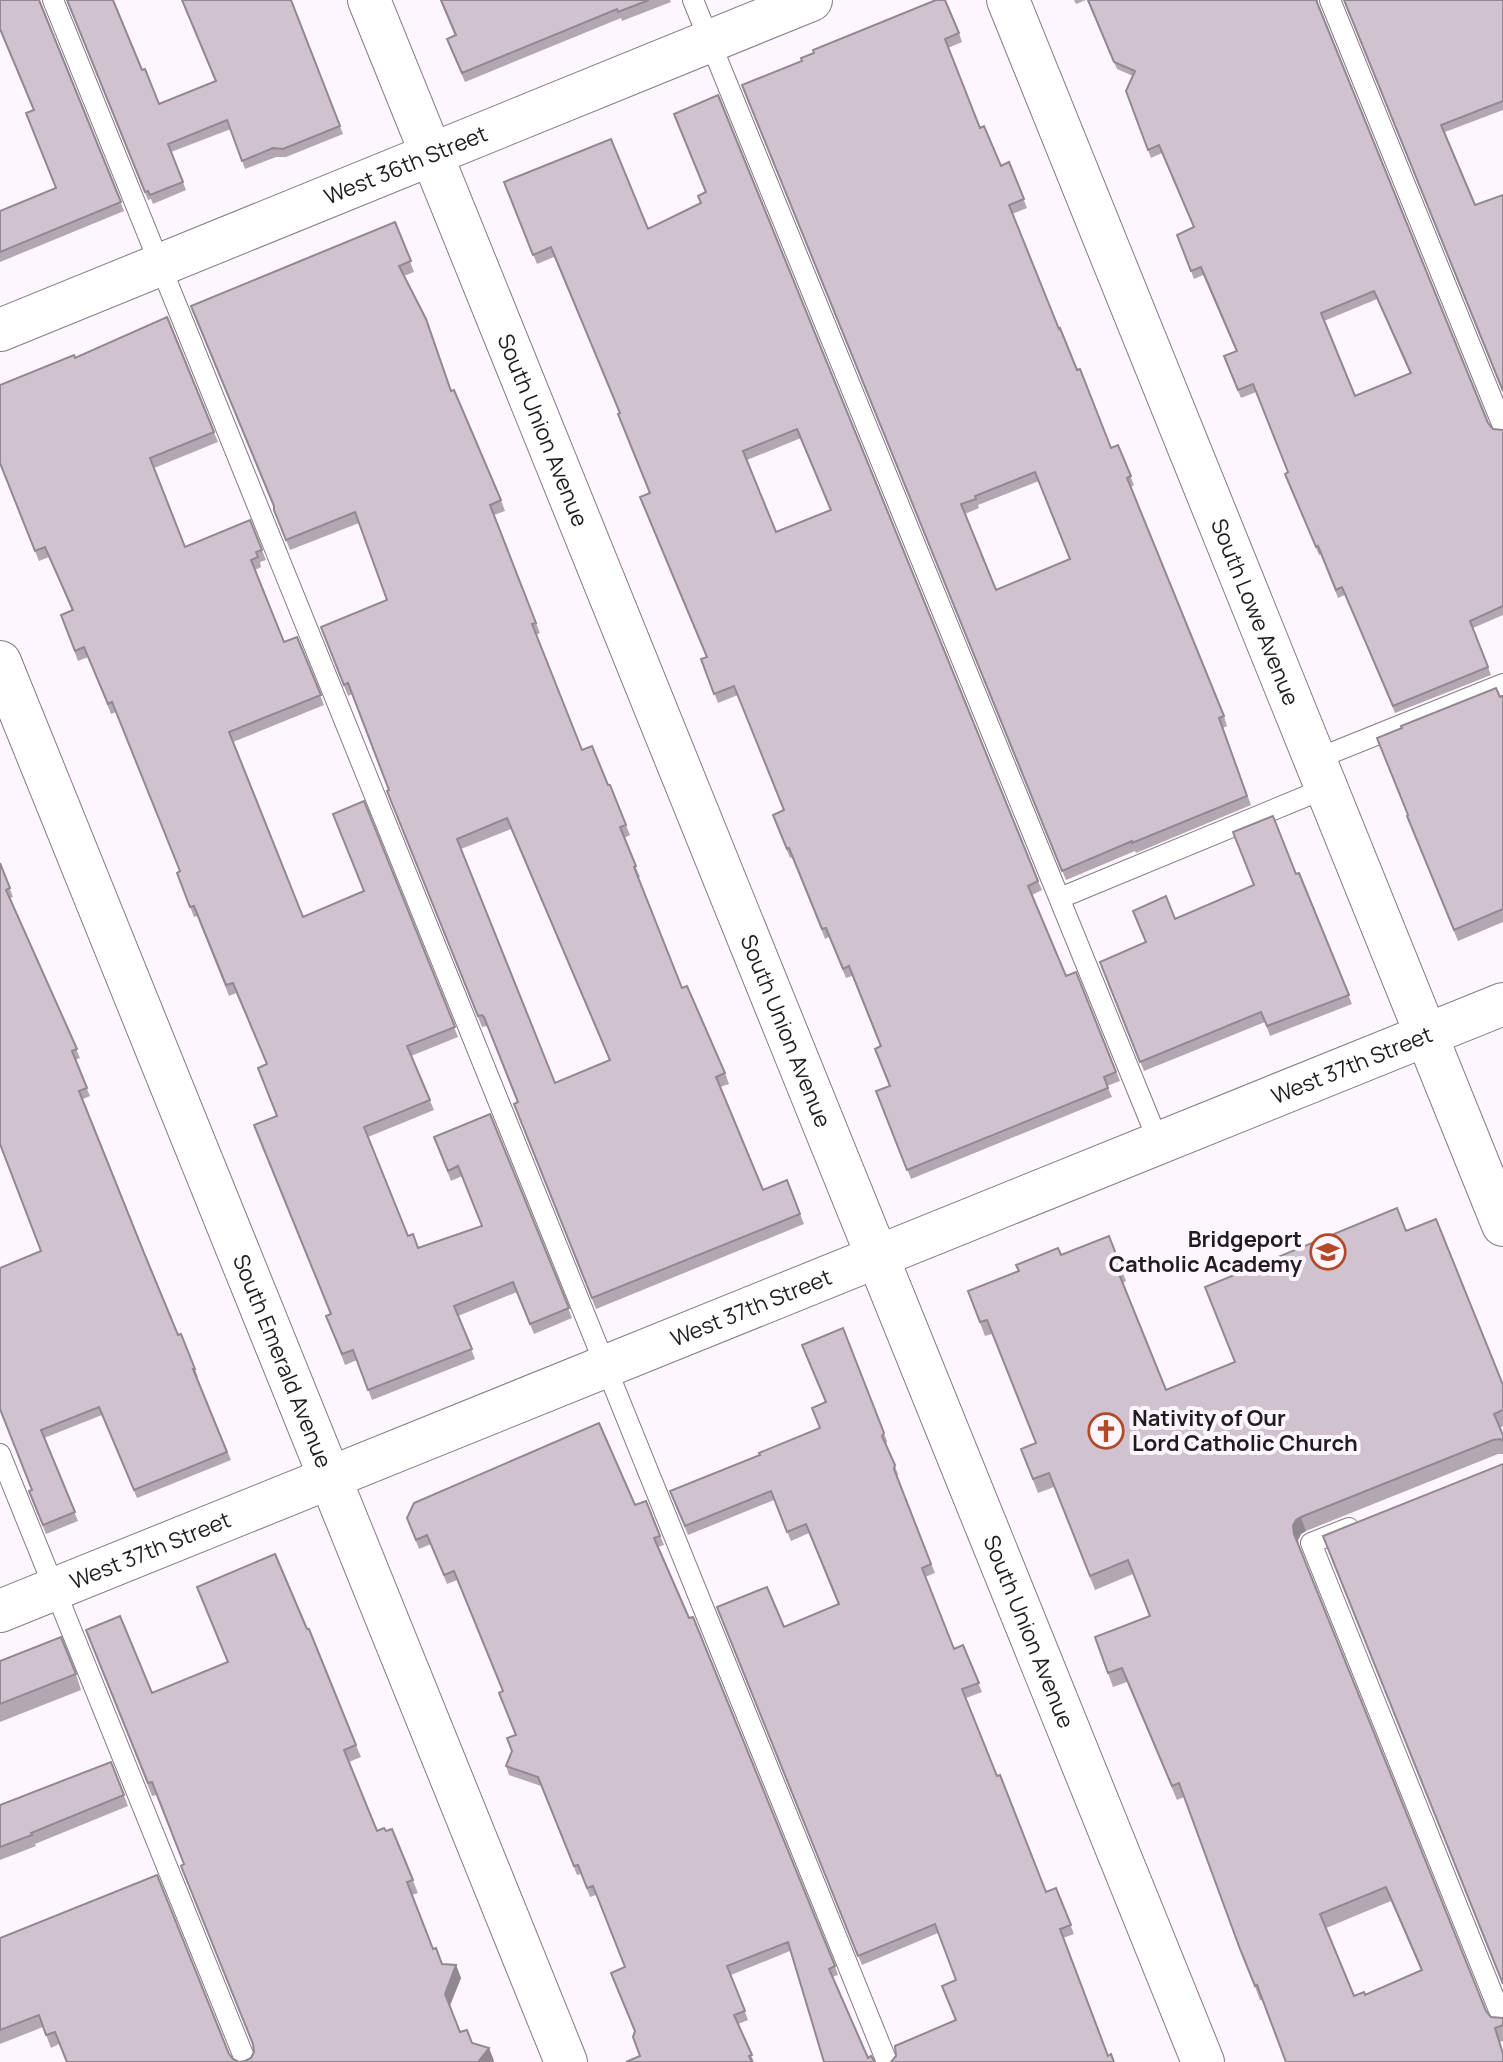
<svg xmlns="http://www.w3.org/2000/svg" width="1503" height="2062" viewBox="0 0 1503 2062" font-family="Manrope,sans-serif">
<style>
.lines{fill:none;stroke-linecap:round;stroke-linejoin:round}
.service-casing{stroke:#867a85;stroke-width:22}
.minor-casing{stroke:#867a85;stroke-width:44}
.service{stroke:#fff;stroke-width:20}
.minor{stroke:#fff;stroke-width:42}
.wall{fill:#b3a7b1;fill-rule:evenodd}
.shaded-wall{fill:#928890}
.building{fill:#d0c2ce;stroke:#928890;stroke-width:2;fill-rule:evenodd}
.labels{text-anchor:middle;stroke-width:8;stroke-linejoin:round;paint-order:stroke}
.street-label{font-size:22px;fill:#211c20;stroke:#fef6fe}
.poi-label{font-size:22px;font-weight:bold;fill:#211c20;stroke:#fef6fe;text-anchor:end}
</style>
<rect width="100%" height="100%" fill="#fef6fe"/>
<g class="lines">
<defs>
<path id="service" d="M53 0 887 2062
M693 0 1159 1143
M1330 0 1503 426
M1314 760 1503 684
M1060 898 1326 788
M0 1454 246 2062
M1349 1528 1311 1543 1503 2020"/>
<g id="minor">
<path id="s1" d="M369 0 1203 2062"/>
<path id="s2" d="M1008 0 1503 1225"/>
<path id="s3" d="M0 330 811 0"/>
<path id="s4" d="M0 662 566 2062"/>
<path id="s5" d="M0 1611 1503 1004"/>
</g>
</defs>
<use href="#service" class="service-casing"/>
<use href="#minor" class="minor-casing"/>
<use href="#service" class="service"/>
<use href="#minor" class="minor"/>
</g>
<path class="wall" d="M67 0 142 70 159 104 215 82 291 0 343 134 286 157H276L245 169 231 129 171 152 186 190 153 204 151 199 148 200Z
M440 0H670L671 2 622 21 621 18 465 82 450 48 455 36Z
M1074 0H1086L1076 4Z
M1087 0H1318V4L1488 423 1493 429 1503 430V615L1473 628 1491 675 1395 713 1345 595 1338 598 1321 554 1319 555 1288 482V472L1256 392 1241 398 1224 356 1236 351 1203 275 1194 279 1177 235 1194 228 1162 153 1151 158 1126 91 1133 76 1117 69ZM1377 299 1410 374 1355 396 1324 321Z
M1344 0H1503V110L1445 132 1503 391Z
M41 4 124 211 0 262V211L56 188 33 110Z
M959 33 962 42 948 48 980 128 1001 166 1009 162 1027 208 1012 214 1059 329 1111 448 1118 445 1134 485 1131 487 1224 716 1227 726 1223 728 1251 805 1136 853 1135 851 1066 880 742 85ZM1039 481 1070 559 996 590 965 514 979 508 978 505Z
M504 182 648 229 701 203 705 193 1038 881 1042 890 1032 895 1066 976 1076 972 1120 1081 1107 1086 1112 1097 911 1179 876 1091 889 1086 880 1046 852 976 846 978 829 937 825 939 793 857 790 858 773 815 783 810 738 695 718 703 701 659 707 657 649 493 620 413 554 257 537 264ZM801 438 830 510 776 532 747 460Z
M395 222 414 272 404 276 451 391 501 500 505 511 494 515 540 633 536 635 582 750 608 785H610L630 835 624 838 640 877 638 878 682 988 725 1073 729 1084 720 1087 763 1190 800 1214 804 1224 596 1309 518 1114 517 1102 488 1028 486 1026 482 1027 391 801 389 790 352 694 348 696 321 627 387 600 359 523 290 550 274 510ZM511 829 610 1061 555 1083 461 849Z
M167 317 218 442 154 468 185 547 250 520 266 560 260 562 261 567 255 570 284 642 297 637 324 705 233 742 303 917 364 891V801L458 1037 411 1056 434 1110 368 1137 408 1236 418 1248 482 1226 462 1176 451 1181 434 1137 490 1114 572 1318 534 1334 517 1292 458 1316 475 1359 372 1400 357 1360 345 1365 326 1316 331 1314 276 1116 267 1064 236 993 229 996 197 916 194 917 177 873 180 872 116 712 111 714 88 657 78 661 61 615 72 611 49 557 39 561 0 464 75 358Z
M1503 696V922L1458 941 1411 827 1500 697Z
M0 863 13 897 10 898 80 1058 75 1060 90 1096 83 1099 178 1335 181 1334 198 1377 197 1378 231 1460 137 1498 102 1415 44 1438 78 1521 46 1534 29 1491 32 1490 41 1251Z
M1299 873 1352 1004 1270 1036 1265 1022 1144 1071 1100 962 1145 942 1175 919Z
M1406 1231 1503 1385V1426L1500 1428 1503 1435V1454H1498L1306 1531 1301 1534 1298 1540 1299 1546 1486 2011 1491 2017 1503 2018V2041L1500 2042 1260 2000 1184 1797 1177 1800 1127 1682 1113 1687 1095 1637 1149 1616 1133 1574 1095 1590 1054 1487 1038 1493 1021 1449 1036 1443 992 1334 985 1336 968 1291 1109 1236 1126 1281 1123 1283 1166 1390 1235 1362ZM1391 1901 1421 1970 1365 1995 1354 1996 1326 1928Z
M884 1433 887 1441 886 1445 898 1474 897 1477 935 1573 925 1577 954 1649 963 1645 982 1692 966 1698 997 1776 1046 1892 1056 1888 1074 1934 1063 1938 1108 2056 956 2020V1980L938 1933 862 1965 717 1607 784 1627 838 1604 809 1533 791 1541 774 1500 688 1535 674 1500Z
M646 1501 664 1545 658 1547 835 1966 838 1975 832 1977 868 2058 875 2062H824L790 1951 731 1975 748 2020 738 2024 754 2062H626L640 2056 625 1967 596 1895 590 1897 581 1874 577 1875 541 1786 509 1775 506 1766 512 1752 516 1735 503 1691 457 1580 447 1584 431 1544 419 1549 407 1518 635 1505Z
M275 1554 307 1629H309L356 1745 361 1757 349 1762 377 1831 384 1828 386 1831 392 1829 418 1893 412 1895 433 1949 436 1948 442 1964 456 1965 461 1978 450 2006 460 2032 467 2030 472 2043 489 2048 494 2061 493 2062H66L59 2044 51 2048 43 2027 0 2044V1938L157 1875 229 2054 233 2059 239 2062 245 2061 251 2058 254 2052V2046L186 1879 181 1866 184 1865 156 1795 152 1796 86 1630 120 1616 152 1693 228 1662 197 1587Z
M0 1661 76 1674 81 1690 0 1722Z
M111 1762 128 1806 35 1844 36 1846 0 1860V1805Z"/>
<path class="shaded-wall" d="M1301 1517 1306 1531 1301 1534 1298 1540 1299 1548 1294 1534 1293 1526 1296 1520Z
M456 1965 461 1978 449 2007 445 1994Z
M489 2048 494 2061 493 2062H478Z"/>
<path class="building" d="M0 0H39L121 202 0 252V211L56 188 26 113 34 110 0 29Z
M67 0H113L142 70 145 69 159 104 216 81 182 0H291L340 126 283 149 273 148 242 161 227 120 168 144 183 182 150 195 148 191 145 192Z
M441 0H649L618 12 617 9 462 73 447 39 456 35Z
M936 0H945L959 33 945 39 980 128 984 126 1001 166 1009 162 1024 199 1009 205 1059 329 1060 328 1077 370 1080 369 1111 448 1118 445 1131 476 1127 478 1224 716 1219 718 1247 796 1132 843V841L1062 871 742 85 802 61 801 58 814 53 813 50ZM1035 472 1070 559 996 590 961 504 976 499 975 496Z
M1088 0H1316L1488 423 1493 429 1503 430V606L1470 621 1488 667 1393 706 1342 587 1336 590 1318 546 1316 547 1285 474 1288 472 1253 384 1238 390 1224 356 1237 351 1201 267 1191 271 1177 235 1194 227 1159 145 1148 150 1126 91 1135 71 1114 62ZM1374 291 1411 373 1355 396 1321 313Z
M1344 0H1503V101L1441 125 1475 205 1503 195V391Z
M718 95 1038 881 1028 886 1066 976 1076 972 1116 1072 1104 1077 1108 1088 907 1170 876 1091 890 1086 875 1049 881 1046 849 966 843 969 826 928 822 929 789 848 787 849 773 815 784 810 734 686 714 694 701 659 707 657 640 497 650 493 618 414 620 413 551 247 533 255 504 182 611 139 648 229 701 203 698 196 706 192 674 114ZM797 429 831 510 776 532 743 451Z
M395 222 411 261 399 266 426 319 451 391 454 390 501 500 490 505 536 623 532 624 582 750 592 746 608 785H610L626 825 620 827 636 866 634 867 682 988 687 986 725 1073 716 1077 763 1190 787 1180 800 1214 592 1298 514 1104 518 1102 484 1017 482 1015 478 1016 387 791 389 790 348 683 344 685 321 627 387 600 355 512 286 540 274 510V506L191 306ZM507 818 610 1060 555 1083 457 839Z
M167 317 214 432 150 458 185 547 250 520 262 550 256 552 258 557 251 560 284 642 297 637 321 695 229 732 303 917 364 891 333 814 364 801 455 1027 407 1046 430 1100 364 1127 408 1236 413 1234 418 1248 482 1226 458 1166 448 1171 434 1137 490 1114 569 1308 530 1324 513 1282 454 1306 472 1349 368 1390 353 1350 342 1354 326 1316 331 1314 254 1125 277 1116 258 1068 267 1064 233 983 226 985 194 906 190 907 177 873 180 871 112 702 108 704 84 647 75 651 61 615 73 610 45 547 35 551 0 463V385L74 355 75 358Z
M1496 688 1500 697 1503 696V909L1454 930 1407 816 1408 815 1377 738 1402 728 1401 726Z
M1273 816 1296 874 1299 873 1349 995 1267 1026 1261 1012 1140 1062 1100 962 1146 942 1133 911 1166 896 1175 919 1254 885 1233 832Z
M0 863 10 888 6 890 77 1049 72 1051 87 1088 79 1091 144 1253 178 1335 181 1334 195 1369H193L227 1452 134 1490 99 1407 41 1430 75 1512 43 1525 29 1491 32 1490 0 1409V1268L41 1251 0 1144Z
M1397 1208 1406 1231 1436 1219 1503 1385V1410L1494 1414 1503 1435V1441L1500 1439 1493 1440 1301 1517 1296 1520 1293 1526 1294 1534 1486 2011 1491 2017 1503 2018V2025L1495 2028 1503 2054V2062H1286L1257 1985 1255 1986 1240 1949 1179 1783 1172 1786 1122 1668 1108 1673 1095 1637 1150 1616 1128 1560 1090 1576 1049 1473 1033 1479 1021 1449 1036 1443 987 1320 980 1322 968 1291 1019 1271 1016 1265 1058 1248 1061 1255 1109 1236 1121 1267 1117 1269 1166 1390 1235 1362 1205 1287ZM1386 1887 1422 1970 1365 1995 1364 1992 1354 1996 1320 1914Z
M843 1328 884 1433 882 1436 895 1465 894 1469 931 1564 922 1568 954 1649 963 1645 979 1683 962 1689 997 1776 1000 1775 1046 1892 1056 1888 1071 1925 1060 1929 1108 2056 1111 2054 1114 2062H891L896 2056 895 2046 956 2020 942 1986 956 1980 935 1924 858 1956 717 1607 767 1587 784 1627 839 1604 806 1524 787 1532 771 1491 685 1526 670 1491 760 1455 759 1453 820 1428 812 1408 826 1402 802 1345Z
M599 1423 635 1505 646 1501 660 1536 654 1538 689 1618 693 1617 835 1966 829 1969 868 2058 871 2056 875 2062H824L788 1942 727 1966 745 2011 734 2015 752 2055 749 2056 752 2062H626L640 2056 633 2037 635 2031 611 1973 625 1967 593 1886 587 1888 578 1865 574 1866 538 1777 506 1766 512 1751 507 1738 516 1735 499 1693 503 1691 454 1571 444 1575 427 1535 416 1540 407 1518 414 1503Z
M1503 1464V1984L1323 1536Z
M275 1554 307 1629H309L356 1745 344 1750 377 1831 384 1828 386 1831 392 1829 413 1880 407 1882 433 1949 436 1948 442 1964 456 1965 445 1994 460 2032 467 2030 472 2043 489 2048 478 2062H67L55 2032 46 2035 39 2015 0 2030V1938L157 1875 229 2054 233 2059 239 2062 245 2061 251 2058 254 2052 253 2044 181 1866 184 1864 152 1782 148 1783 86 1630 120 1616 152 1693 228 1662 197 1587Z
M61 1637 76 1674 0 1704V1661Z
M111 1762 124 1795 31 1833 32 1835 0 1847V1805Z"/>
<defs>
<symbol id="school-ring" viewBox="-11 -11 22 22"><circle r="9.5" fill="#fef6fe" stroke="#b24a28" stroke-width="1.5"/><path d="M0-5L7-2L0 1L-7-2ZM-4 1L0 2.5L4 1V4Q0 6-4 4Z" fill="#b24a28"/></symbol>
<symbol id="church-ring" viewBox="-11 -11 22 22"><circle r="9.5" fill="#fef6fe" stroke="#b24a28" stroke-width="1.5"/><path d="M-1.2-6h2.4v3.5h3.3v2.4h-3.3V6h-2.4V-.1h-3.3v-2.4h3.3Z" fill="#b24a28"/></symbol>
</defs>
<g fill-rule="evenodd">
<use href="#school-ring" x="1308" y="1232" width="40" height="40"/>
<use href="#church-ring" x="1086" y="1411" width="40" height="40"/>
</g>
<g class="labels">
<g class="street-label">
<text dy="8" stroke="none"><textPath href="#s3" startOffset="438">West 36th Street</textPath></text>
<text dy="8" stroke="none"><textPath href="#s1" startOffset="464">South Union Avenue</textPath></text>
<text dy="8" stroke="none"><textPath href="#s2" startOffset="660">South Lowe Avenue</textPath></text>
<text dy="8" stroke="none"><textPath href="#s1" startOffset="1112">South Union Avenue</textPath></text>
<text dy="8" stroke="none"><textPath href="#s5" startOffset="1458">West 37th Street</textPath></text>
<text dy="8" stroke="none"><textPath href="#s5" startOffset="810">West 37th Street</textPath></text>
<text dy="8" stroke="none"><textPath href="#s4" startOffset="754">South Emerald Avenue</textPath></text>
<text dy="8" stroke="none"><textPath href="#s5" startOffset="162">West 37th Street</textPath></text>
<text dy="8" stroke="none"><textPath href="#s1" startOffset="1760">South Union Avenue</textPath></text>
</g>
<g class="poi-label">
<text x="1302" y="1247">Bridgeport<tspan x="1302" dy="25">Catholic Academy</tspan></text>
<text x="1132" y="1426" text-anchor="start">Nativity of Our<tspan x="1132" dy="25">Lord Catholic Church</tspan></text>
</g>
</g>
</svg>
